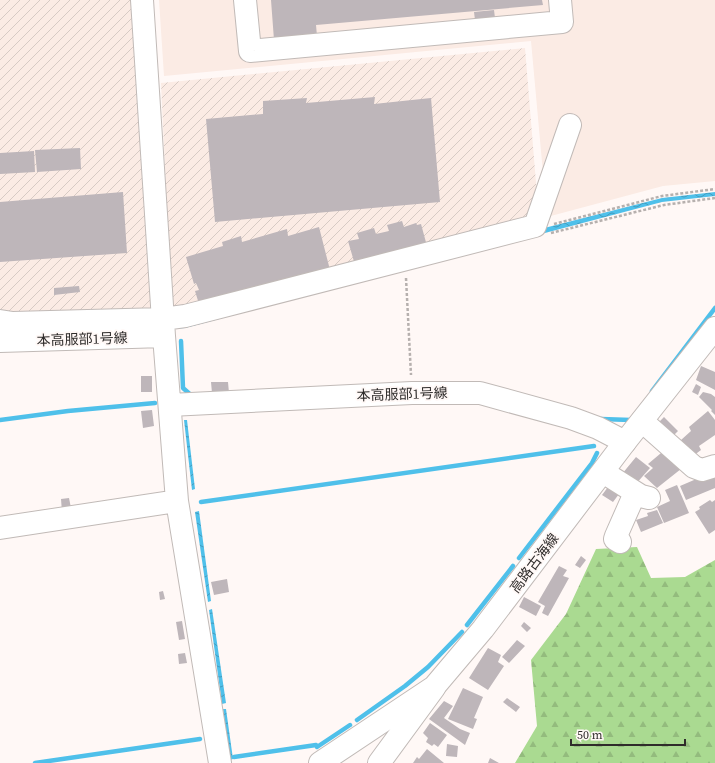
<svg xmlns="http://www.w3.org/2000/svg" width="715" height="763" viewBox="0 0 715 763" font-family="'Source Serif 4','Noto Sans JP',serif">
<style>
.built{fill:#fbebe4}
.industrial{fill:url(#industrial-furrows)}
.forest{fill:url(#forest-firs)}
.water{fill:url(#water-waves)}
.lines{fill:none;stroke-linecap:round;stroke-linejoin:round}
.stream{stroke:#4fc0ea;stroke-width:4.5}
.building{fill:#beb6ba}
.minor-casing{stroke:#c1bab7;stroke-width:24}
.major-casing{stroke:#c1bab7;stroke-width:24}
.path{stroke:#b6b0ae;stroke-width:2.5;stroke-dasharray:3 2;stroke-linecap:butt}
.minor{stroke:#fff;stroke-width:22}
.major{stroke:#fff;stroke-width:22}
.labels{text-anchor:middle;stroke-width:3.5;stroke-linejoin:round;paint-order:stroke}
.street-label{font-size:14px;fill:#2f2c2b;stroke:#fff8f6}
</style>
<defs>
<pattern id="industrial-furrows" width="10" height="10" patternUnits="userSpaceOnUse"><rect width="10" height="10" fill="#fbebe4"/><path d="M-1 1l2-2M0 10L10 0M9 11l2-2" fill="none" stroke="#d7cac4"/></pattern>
<pattern id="forest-firs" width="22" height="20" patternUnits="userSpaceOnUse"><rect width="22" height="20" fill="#aada91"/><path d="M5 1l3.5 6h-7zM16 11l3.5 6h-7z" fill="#93bb7d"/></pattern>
<pattern id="water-waves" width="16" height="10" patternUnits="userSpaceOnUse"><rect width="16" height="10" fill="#4fc0ea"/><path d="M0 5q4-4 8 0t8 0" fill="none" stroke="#429cbe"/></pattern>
</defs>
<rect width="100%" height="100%" fill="#fff8f6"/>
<path class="built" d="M159 0H715V181L663 186 547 217 531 41 164 76Z"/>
<path class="industrial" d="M0 0H131L152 309 9 313 0 312Z
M525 48 537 195 533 219 172 314 161 83Z"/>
<path class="forest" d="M637 547 651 578 685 577 715 560V763H515L537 726 531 660 566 614 596 549Z"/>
<path class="water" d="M715 192V196L662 202 185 328 156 330 107 324 482 244 662 198Z
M184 420H187L195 489 192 490Z
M199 511 211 601 208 602 195 512Z
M212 609 226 703 222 704 209 610Z
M223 709H226L233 759 230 760Z"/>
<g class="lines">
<path class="stream" d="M181 341 183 388 192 396
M652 391 715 308
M601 419 631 420 632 418
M0 420 68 411 155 403
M201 502 594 446
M519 558 592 463 597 453
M467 625 513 566
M357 720 405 686 428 667 462 632
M234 757 316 745 317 747 350 725
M35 763 200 739"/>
</g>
<path class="building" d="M271 0H542L543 5 316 25 317 36 274 40Z
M494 10 495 18 475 20 474 12Z
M375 97 374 104 431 98 440 202 215 222 206 119 263 114V101L307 98 306 103Z
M80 148 81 169 37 172 35 150Z
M34 151 35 172 0 174V153Z
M123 192 127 253 0 262V202Z
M402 221 404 227 416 223 417 225 421 224 427 246 355 265 348 241 359 239 357 233 374 228 376 234 389 231 387 225Z
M319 227 330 270 199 304 195 291 199 290 196 283 194 284 186 257 223 246 222 242 241 236 242 242 287 229 288 236Z
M79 286 80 292 54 295V288Z
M701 366 715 372V390L696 380Z
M141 376H152V392H141Z
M211 382H228L229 393H212Z
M696 384 701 387 698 395 692 392Z
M703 392 711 394 715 397V415L711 411 712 410 699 397Z
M152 410 154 426 143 428 141 411Z
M708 411 715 420V435L699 446 701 450 693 456 681 440 691 431 689 427Z
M664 417 678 431 670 439 655 426Z
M667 448 686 465 657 488 644 476 653 468 648 464Z
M636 457 650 468 635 485 622 474Z
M715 471V488L686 500 680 486Z
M611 483 622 490 613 502 602 495Z
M677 485 689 513 664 523 657 507 670 501 665 490Z
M69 498 71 508 62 512 61 499Z
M710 500 712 502 715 500V530L709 534 695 512 700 509 699 507Z
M657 510 663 523 641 532 636 520 648 516 647 513Z
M581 556 586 560 580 568 575 565Z
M559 566 567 570 563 576 569 578 548 616 542 613 545 606 538 602Z
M227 579 229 592 214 595 211 582Z
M163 591 165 599 160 600 159 592Z
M524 597 541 606 536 616 519 607Z
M182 621 185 639 179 640 176 622Z
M524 622 531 628 527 632 521 626Z
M517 640 525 646 509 663 502 657Z
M488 648 501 655 498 662 504 666 488 690 469 678Z
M185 653 187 663 179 664 178 654Z
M463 688 483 697 474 718 477 719 473 729 448 719Z
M507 698 520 707 516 712 503 702Z
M444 701 453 706 444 718 460 729 470 733 465 745 429 719Z
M430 723 447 735 438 747 434 744 432 746 426 742 428 738 423 733Z
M447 744 458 746 457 757 446 756Z
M427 749 444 763H413L417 757 419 759Z
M490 758 499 763H488Z"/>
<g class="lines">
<defs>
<path id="minor" d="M142 0 164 336 177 501 220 763
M245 0 250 51 562 22 560 0
M0 321 13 323 163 319 185 316 535 226 570 125
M0 341 164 336
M170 405 412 393H480L571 418 598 428 625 442
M642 421 694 467 702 470 715 466
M603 472 641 496 649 498
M0 528 177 501
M620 542 615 539 616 536 635 493
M379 763 434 688"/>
<path id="major" d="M320 763 434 687 483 629 625 442 715 328"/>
</defs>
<use href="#minor" class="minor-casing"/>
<use href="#major" class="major-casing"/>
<path class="path" d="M554 224 662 196 715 189
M551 233 664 205 715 198
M406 278 411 375"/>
<use href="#minor" class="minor"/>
<use href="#major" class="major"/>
</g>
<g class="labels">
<g class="street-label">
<text transform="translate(82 339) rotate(-2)" y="5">本高服部1号線</text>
<text transform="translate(402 394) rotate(-2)" y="5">本高服部1号線</text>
<text transform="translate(534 563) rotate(-53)" y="5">高路古海線</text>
</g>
</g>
<path d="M571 739v6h114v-6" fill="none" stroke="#2f2c2b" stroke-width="2"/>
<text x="577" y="739" font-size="12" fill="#2f2c2b" stroke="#fff8f6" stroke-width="3" paint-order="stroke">50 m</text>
</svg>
